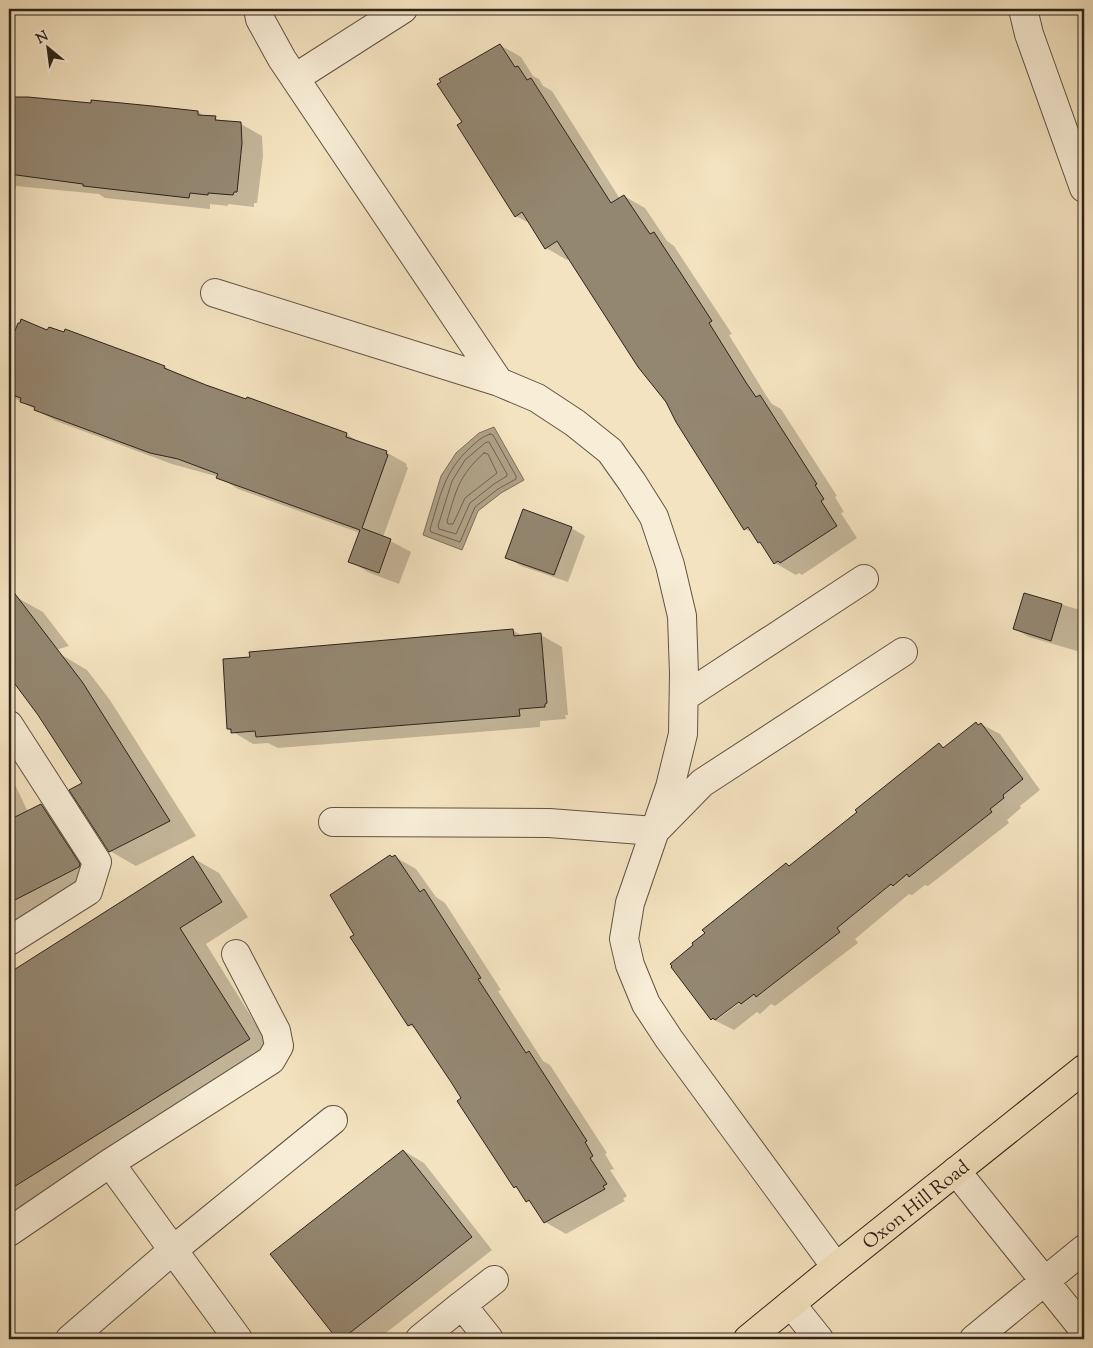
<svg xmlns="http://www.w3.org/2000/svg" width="1093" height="1348" viewBox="0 0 1093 1348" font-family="'Sorts Mill Goudy',serif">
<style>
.water{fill:#b0a288;stroke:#7c705c}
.shadow{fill:#0003;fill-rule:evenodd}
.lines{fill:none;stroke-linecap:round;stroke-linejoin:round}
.shore{stroke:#6e6352;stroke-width:1}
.building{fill:#948771;stroke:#2d241b}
.minor-casing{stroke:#5f5444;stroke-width:30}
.major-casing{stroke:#2d241b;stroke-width:30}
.minor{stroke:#f8edd6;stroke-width:28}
.major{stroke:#f4e3c0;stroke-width:28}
.labels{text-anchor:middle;stroke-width:4;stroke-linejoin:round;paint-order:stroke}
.street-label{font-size:19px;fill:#2d241b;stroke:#f8edd6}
</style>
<rect width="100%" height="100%" fill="#f4e3c0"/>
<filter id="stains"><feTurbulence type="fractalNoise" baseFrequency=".004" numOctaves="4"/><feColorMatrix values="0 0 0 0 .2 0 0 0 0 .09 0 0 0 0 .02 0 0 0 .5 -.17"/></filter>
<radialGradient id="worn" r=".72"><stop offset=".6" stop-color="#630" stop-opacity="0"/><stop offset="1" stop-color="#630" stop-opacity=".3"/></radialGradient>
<path class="water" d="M494 427 524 480 501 493 478 511 462 550 423 535 441 476 456 453 479 433Z"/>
<path class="shadow" d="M500 45 521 57 533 76 539 79 543 86 552 91 620 199 624 196 645 208 667 241 674 246 732 334 729 335 767 397 772 404 781 409 837 496 835 497 844 512 841 513 857 538 802 575 799 573 796 575 775 563 763 545 759 542 753 533 745 529 667 402 570 258 567 260 546 248 531 224 516 216 464 122Z
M9 95 15 98 198 112 206 117 215 118 222 122 241 124 262 136 263 156 257 203H254V207L228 204V206L210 204V209L105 198 99 194 16 186V189L9 188Z
M19 324 65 334 66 331 165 367 181 376 205 386 346 434 365 445 386 452 407 464 406 466 408 468 383 537 411 552 399 584 370 573 349 561 360 533 238 489 219 477 172 464 56 421 9 395V350Z
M571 528 585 536 568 582 521 566 507 557Z
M1025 594 1084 611V653L1029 637 1015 629Z
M16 597 43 612 69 646 9 664V603Z
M512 630 523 636 541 635 562 647 568 715H565L566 719 540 721V727L278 748 268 743 253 744 228 729Z
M60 654 87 670 110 700 196 836 136 866 110 851 83 784 39 714Z
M977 724 980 726 981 724 1000 734 1040 790 1020 806 1021 808 1007 820 1009 823 928 886 925 885 912 895 909 894 855 939 858 943 775 1006 771 1004 760 1014 757 1012 734 1030 712 1019 786 864 790 866 859 812 939 744 945 748ZM743 997 745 999 718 1019V1016Z
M9 772 28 812 41 805 62 817 100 879 9 925Z
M395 857 416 869 436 897 445 903 501 990 498 991 543 1061 550 1065 607 1153 605 1154 614 1169 610 1170 627 1196 623 1199 625 1201 566 1234 545 1222 534 1204 527 1201 520 1190 514 1187 463 1099 418 1030 409 1025 352 937 355 935Z
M193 858 219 873 248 917 206 944 275 1055 9 1221V974Z
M404 1151 424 1163 492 1250 378 1339H338L272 1254Z"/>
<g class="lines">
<path class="shore" d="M490 434 493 435 516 476V479L498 489 475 507 460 542 431 532 430 529C440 497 444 471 471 447 477 441 482 437 490 434Z
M489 442 507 474V476L494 484 470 503 456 534 439 529 438 526 452 481 465 460 485 443Z
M484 453 488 454 497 473 465 498 453 524H448L447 521C456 491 459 475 484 453Z"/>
</g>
<path class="building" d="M500 44 515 67 518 66 527 80 531 78 611 203 624 195 650 234 654 232 712 321 709 323 747 384 756 397 760 395 817 484 815 485 824 499 821 501 837 526 780 563 778 561 774 564 760 542 758 543 748 527 744 530 676 422 666 402 638 367 557 241 545 249 522 212 515 217 457 125 462 122 437 84 441 82 439 79Z
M9 97H28L91 103V100L152 106 198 111V115L216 116 215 120 241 122 242 143 237 192H234L233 195 208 193V195L190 193 189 198 83 186V184L9 174Z
M21 319 47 330 49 327 64 332 65 329 165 366 164 368 206 385 246 399 247 397 347 433 346 437 387 451 386 454 388 455 362 528 391 539 379 573 348 562 360 530 216 478 218 474 178 459 150 453 34 410 35 407 20 402 21 398 9 394V346L18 323H20Z
M523 509 572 527 554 575 505 558Z
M9 586 83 683 170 821 109 852 69 790 82 783 38 715 9 676Z
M1024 593 1062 604 1051 641 1013 629Z
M513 629 514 636 541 633 547 703 545 704V707L519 709 520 716 256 737 255 731 231 733V729H227L223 659 250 657 249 652Z
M976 722 978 725 981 723 1023 779 1003 795 1004 798 990 809 992 812 909 877 907 874 893 886 891 884 837 928 840 932 756 997 754 994 741 1004 739 1002 715 1020 713 1018 711 1020 671 967 672 966 670 964 693 945 692 943 705 933 702 930 786 863 789 866 857 812 855 810 939 743 943 748Z
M41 804 80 864 79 867 9 903V820Z
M390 855 392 857 395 855 420 892 424 889 481 978 478 979 526 1053 529 1051 587 1141 585 1142 593 1156 590 1158 607 1184 603 1186 605 1189 544 1223 529 1200 526 1202 516 1186 514 1188 457 1101 461 1098 451 1082 412 1024 408 1026 350 937 354 935 330 895Z
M193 856 222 902 180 928 250 1039 9 1190V973Z
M403 1150 472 1237 342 1339H337L270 1254Z"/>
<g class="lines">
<defs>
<path id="minor" d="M258 9 260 19 282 59 499 382
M1023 9 1029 34 1084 188
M295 78 403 9
M215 293 499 382 537 398 575 423 610 451 632 482 654 517 670 565 682 616 684 674 683 734 670 787 630 903 624 939 630 965 646 1004 669 1039 836 1267
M684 697 864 579
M9 725 97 862 88 891 9 941
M333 822 549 823 655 831 702 783 903 652
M110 1163 271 1060 279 1046 276 1031 236 954
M956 1171 1084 1330
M9 1232 110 1163 173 1250 70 1339
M791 1304 819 1339
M462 1305 494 1280
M238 1339 173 1250 333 1120
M420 1339 462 1305 489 1339
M974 1339 1084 1249"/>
<g id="major">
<path id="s1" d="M748 1339 836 1267 1084 1069"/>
</g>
</defs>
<use href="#minor" class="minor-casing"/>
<use href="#major" class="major-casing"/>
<use href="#minor" class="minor"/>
<use href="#major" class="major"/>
</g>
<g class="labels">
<g class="street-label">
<text dy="7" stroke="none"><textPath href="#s1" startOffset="215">Oxon Hill Road</textPath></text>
</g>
</g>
<rect width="1093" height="1348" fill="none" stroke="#f4e3c0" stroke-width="30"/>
<rect x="10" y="10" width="1073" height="1328" fill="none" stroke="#2d241b" stroke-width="2.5"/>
<rect x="15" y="15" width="1063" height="1318" fill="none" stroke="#2d241b"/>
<g transform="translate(48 48) rotate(331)" stroke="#f8edd6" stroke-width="4" paint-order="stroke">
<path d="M0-4L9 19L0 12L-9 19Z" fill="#2d241b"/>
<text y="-8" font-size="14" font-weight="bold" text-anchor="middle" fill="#2d241b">N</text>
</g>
<rect width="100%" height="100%" filter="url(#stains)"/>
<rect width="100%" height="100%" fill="url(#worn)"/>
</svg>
